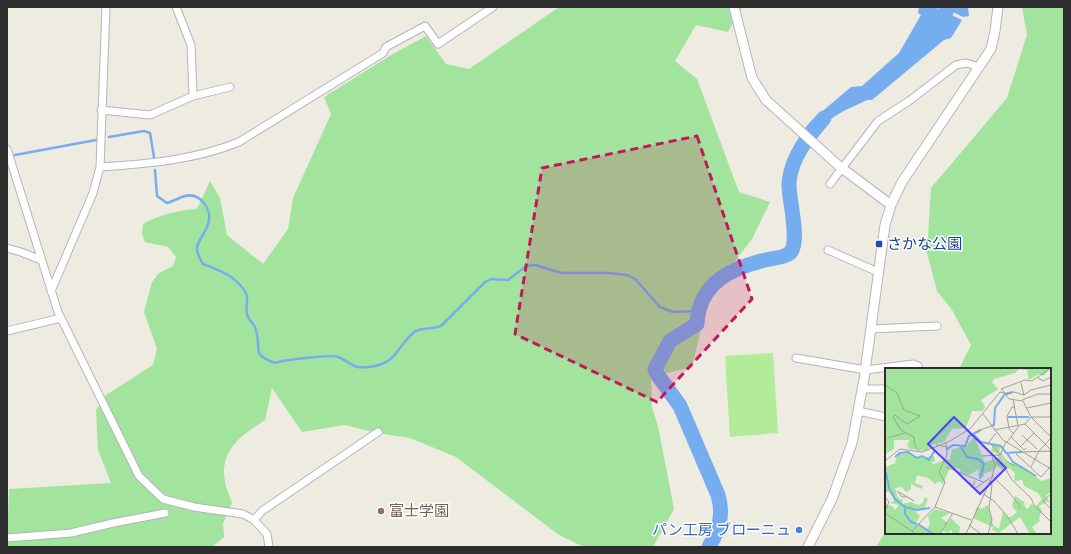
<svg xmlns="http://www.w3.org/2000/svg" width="1071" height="554" viewBox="0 0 1071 554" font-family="'PT Sans Narrow','Noto Sans JP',sans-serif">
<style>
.green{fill:#a2e49d}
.pitch{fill:#b2eb99}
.water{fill:#75adef}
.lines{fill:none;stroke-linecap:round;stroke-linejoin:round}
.stream{stroke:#75adef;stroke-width:2.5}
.river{stroke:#75adef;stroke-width:15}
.minor-casing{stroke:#b5b3c0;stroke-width:9}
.tertiary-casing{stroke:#b5b3c0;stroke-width:11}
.minor{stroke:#fff;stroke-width:7}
.tertiary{stroke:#fff;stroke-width:9}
.marked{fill:#c2185b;fill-opacity:0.2;stroke:#c2185b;stroke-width:3;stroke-dasharray:8 5;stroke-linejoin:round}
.transit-dot{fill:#1a4fb4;stroke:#fff;stroke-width:1.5}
.education-dot{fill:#8d6e63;stroke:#fff;stroke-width:1.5}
.shop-dot{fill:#3f7fe0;stroke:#fff;stroke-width:1.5}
.labels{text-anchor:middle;stroke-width:3;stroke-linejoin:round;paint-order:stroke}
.transit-label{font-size:15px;fill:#164399;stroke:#fff;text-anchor:start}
.education-label{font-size:15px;fill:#785e54;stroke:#fff;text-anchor:start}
.shop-label{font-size:15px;fill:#366cbe;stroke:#fff;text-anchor:end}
.inset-river{fill:none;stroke:#75adef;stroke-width:2}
.inset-road{fill:none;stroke:#a1a098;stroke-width:1}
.view{fill:#5142fa;fill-opacity:0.15;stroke:#5142fa;stroke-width:2}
.inset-edge{fill:none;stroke:#2d2d2d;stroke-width:2}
</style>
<rect width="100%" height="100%" fill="#eeece0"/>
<path class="green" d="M559 7H742L728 32 696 25 675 61 697 79 739 192 770 202 752 239 719 282 707 304 692 367 651 377 652 407 658 426 674 509 653 547H584L559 535 456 457 410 438 377 433 345 425 302 432 272 388 265 420C241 436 219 450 225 482 226 489 230 496 232 503L223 523 224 537 212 547H7L9 489 111 483 98 450 96 410 106 395 153 365 157 349 144 312 152 282 159 273 173 266 176 257 168 247 145 242 142 234 143 224C158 215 179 210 197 209L210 181 220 198 227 235 263 264 288 229 293 198 331 114 324 97 391 55 426 36 446 64 469 69Z
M1022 7H1064V547H876L886 531V533H1050V369H959L971 345 952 310 937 291 927 253 931 188 1007 98 1027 35Z"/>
<path class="pitch" d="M773 353 778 433 730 437 725 356Z"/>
<path class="water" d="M919 7H935L962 20 951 38 944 40 872 100H867C848 110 825 116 816 138L805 128 812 120 851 87 862 86 899 53 921 15 918 13Z
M943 7H968L969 16 963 17Z"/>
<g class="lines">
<path class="stream" d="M109 137 144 131 150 133 154 157
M15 155 96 140
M155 170 157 196 167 203C173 201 179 198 185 196 201 192 213 211 208 224 206 232 199 239 197 247 196 253 200 259 203 264 221 271 236 276 246 293 249 299 245 308 247 314 248 320 255 324 256 330 262 350 250 354 275 363 283 360 332 354 338 357 352 362 350 369 369 367 397 364 396 348 413 333 421 326 433 331 442 325L485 282 491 279 508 280 526 266 535 265 562 273H610L627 275 635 279 660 307 673 312 697 311"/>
<path class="river" d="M932 27 946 12 947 7
M709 547C719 529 724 515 718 495L680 406 657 374 655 369 670 341 697 324C699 282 733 267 770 259 776 258 785 257 790 253 801 241 788 198 789 183 791 157 808 137 824 118"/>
<defs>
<path id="minor" d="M176 7 191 45 193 96
M101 110 150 115 193 96 230 87
M7 149 58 312 139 476 163 499 194 507 243 514 254 520 267 534 269 547
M100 167C147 164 195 160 239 142L383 53 386 47 425 26 438 44 493 7
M830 184 878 121 909 101 956 65 966 63 980 67
M7 248 21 252 41 260
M828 250 878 272
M51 291 93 193 100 167 106 7
M871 329 937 326
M7 331 61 318
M796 358 866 370 913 364 918 366
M862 389H886
M858 411 886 417
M254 520 262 511 378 432
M7 538 71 533 113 523 165 513"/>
<path id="tertiary" d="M734 7 752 78 766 100 839 166 891 205
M808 547 832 499 852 443 864 379 885 225 891 205 902 182 991 49 995 31 998 7"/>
</defs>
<use href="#minor" class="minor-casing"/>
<use href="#tertiary" class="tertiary-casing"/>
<use href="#minor" class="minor"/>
<use href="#tertiary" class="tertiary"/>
</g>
<path class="marked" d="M697 136 752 299 657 402 515 334 542 168Z"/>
<rect class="transit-dot" x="875" y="240" width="8" height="8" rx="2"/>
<circle class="education-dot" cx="381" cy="511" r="4"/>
<circle class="shop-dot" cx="799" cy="530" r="4"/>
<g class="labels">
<g class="transit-label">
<text x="887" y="249">さかな公園</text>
</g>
<g class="education-label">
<text x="389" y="516">富士学園</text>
</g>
<g class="shop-label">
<text x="791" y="535">パン工房 ブローニュ</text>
</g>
</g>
<g transform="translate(885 368)">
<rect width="166" height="166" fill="#eeece0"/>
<path d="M0 0H166L158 8 154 6 144 12 142 2 134 1 130 5 109 11 107 14 113 21 96 32 100 39 97 43H87L81 60 67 61 59 74 47 77 42 83 25 81 22 77 25 72H9V81L0 86ZM89 69 100 94 113 90V86L106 83 108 76 116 79 114 84 119 93 139 99 156 113 166 110V123L161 128 166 136 163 133 154 138 157 143 154 149 155 153 147 159 152 166H145L135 149 114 165 107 162 108 159 88 150 92 139 96 141 103 137 108 157 114 161 118 144 124 150 132 144 127 138 130 128 139 134 140 139 143 141 146 136 151 138 157 131 153 125 139 118 137 112 129 113 130 105 125 101 121 99 117 102 112 98 109 102 99 106V109L93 108 94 101 84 107 76 105 75 101 65 99 58 116 54 113 50 116 43 110 32 107 30 115 38 118 36 121 26 116V121L21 124 17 119 10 120 13 130 18 132 17 136 26 134 33 137 38 135 39 129 43 131 39 141 30 143 35 148 30 156 42 161 45 156 43 148 50 141 65 145 56 150 63 155 66 150 75 159 74 166H67V162L62 165 57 162 55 166H0V128L2 137 7 138 10 142 14 137 5 135 9 133 8 129 4 124H0L1 99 10 95 12 87 25 85 33 90 49 88 50 93 46 95 49 96 61 91 65 92 67 81 81 78Z" fill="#a2e49d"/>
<path class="inset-river" d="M123 49H144M106 58 109 57 110 40 120 26 128 24M89 67 96 74 116 78 121 85 137 84M76 79 82 89 93 91 99 96 95 111M61 82 68 77 80 78 84 68 96 62M122 85 128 94 151 108M10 89 15 85 23 84 32 90 37 88 44 92 50 82M1 104 4 120 10 131 20 139V146L26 154 32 156M20 139 32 142 45 140M33 156 48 166"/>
<path class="inset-road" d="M153 10 158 13 166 9M136 15 139 27M0 17 12 25 19 42 35 48 22 56 10 47 8 49 16 62 29 69 30 78 34 83M116 20 124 31 138 33 146 49 166 69M116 21 140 12 147 13 166 0M121 27 129 24 139 27 146 22 166 17M128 31 133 58M137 32 153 26H166M142 40 166 35M98 46 118 72 166 101M146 49H166M140 56 166 82M109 62 140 56 146 49M90 64 106 58M111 65 104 74 116 87M129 66 124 61 122 48 127 39H130M137 67 152 81M126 69 139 82 141 80M2 70 20 65M122 74 134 58M51 77 63 79M136 78 149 65M136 84 166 83M116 86 121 93 130 98M131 86 156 109 166 98M97 88 115 87 121 74M0 93 15 81 37 84 63 74 85 61 115 24 120 25M111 94 120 100 127 112 146 130 149 137 166 154M61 99 98 114M146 99 154 83 166 70M107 108 123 123 135 138 134 141M90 113 87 119 89 121 105 110M12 123 17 129H22M14 124 29 133M98 126 109 133 123 149 133 166M50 139 86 152M165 140 158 133 166 126M0 143 4 134 1 130M0 145 31 166M84 157 96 166M27 163 50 139 60 114 54 104 62 87 61 75M55 166 68 145M81 166 107 109 110 97 107 89M103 166 107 152 104 140 107 117 105 112"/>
<path class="view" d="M69 49 121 100 95 126 43 76Z"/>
<rect width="166" height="166" class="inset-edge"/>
</g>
<rect width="1071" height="554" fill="none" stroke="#2d2d2d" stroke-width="16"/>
</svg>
